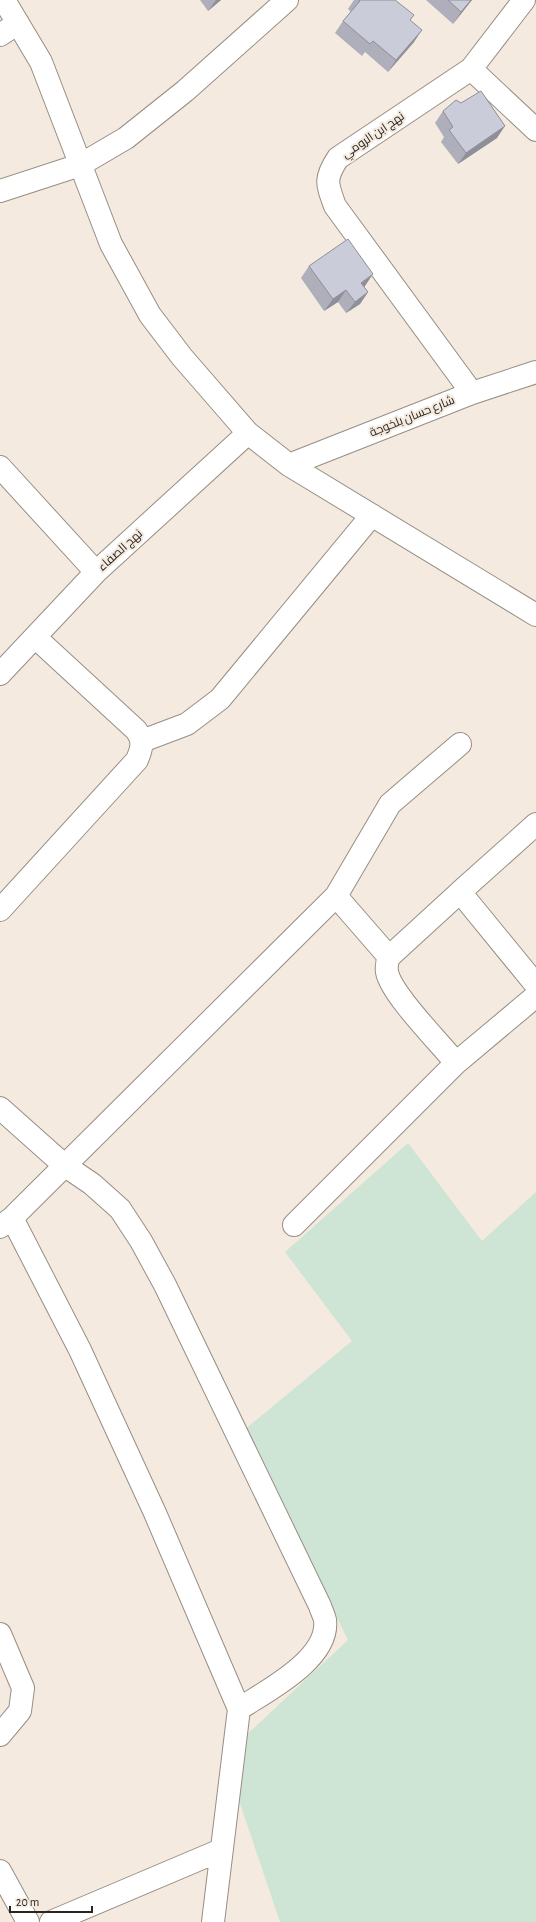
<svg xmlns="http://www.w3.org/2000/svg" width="536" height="1922" viewBox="0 0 536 1922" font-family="'Alegreya Sans',Cairo,sans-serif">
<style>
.green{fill:#cee4d5}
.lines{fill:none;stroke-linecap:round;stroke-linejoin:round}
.minor-casing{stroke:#978e84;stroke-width:24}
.minor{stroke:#fff;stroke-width:22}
.wall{fill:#afafbb}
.shaded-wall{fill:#8e8f98}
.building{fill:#cbccd9;stroke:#8e8f98}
.labels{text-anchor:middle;stroke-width:4;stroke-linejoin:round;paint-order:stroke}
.street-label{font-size:12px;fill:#282521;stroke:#f4eadf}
</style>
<rect width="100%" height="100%" fill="#f4eadf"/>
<path class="green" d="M408 1143 482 1241 536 1192V1922H280L224 1756 348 1640 244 1430 352 1341 285 1252Z"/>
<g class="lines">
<defs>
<path id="minor" d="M4 0 41 62 111 244 150 315 182 357 248 433 289 465 536 615
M0 35 18 23
M471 69 536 130
M0 191 80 165 126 138 185 91 287 0
M472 393 335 206C327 184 324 179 338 158L471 69 524 0
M289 465 472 393 536 372
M0 467 96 572
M0 674 96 572 248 433
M142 741 187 724 220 699 372 515
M536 824 460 892 536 985
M336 896 390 804 460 744
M0 910 137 760C142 748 144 741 136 730L35 637
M456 1063C440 1043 391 994 387 972 386 966 387 962 389 957L460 892
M0 1108 64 1165 92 1184 120 1209 141 1241 165 1285 320 1606C321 1610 324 1615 325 1620 330 1659 266 1691 239 1709L213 1922
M12 1218 80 1350 155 1513 239 1709
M294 1225 456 1063 536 996
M0 1227 12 1218 336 896 389 957
M0 1634 23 1688 20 1711 0 1735
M0 1871 28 1922
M51 1922 221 1850"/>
</defs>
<use href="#minor" class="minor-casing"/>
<use href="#minor" class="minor"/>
</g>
<path class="wall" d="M200 0H221L208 11Z
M354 0H395L410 21 414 42 388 72 365 52 362 56 335 33 343 21 351 12 348 9Z
M426 0H472L453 24Z
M443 111 497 138 458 164 441 142 444 137 435 123Z
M309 266 365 286 364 287 368 292 360 304 346 313 338 302 324 311 301 278Z"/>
<path class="shaded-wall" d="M216 0H221L208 11Z
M471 0H472L453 24 461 12Z
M422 30 414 42 388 72 396 60Z
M505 126 497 138 458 164 466 153Z
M373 274 365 286 353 295 361 283Z
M346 290 338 302 324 311 333 299Z
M368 292 360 304 346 313 355 302Z"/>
<path class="building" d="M359 0H395L414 15 410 20 422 30 396 60 373 41 370 44 343 21 360 1Z
M448 0H471L461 12Z
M481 91 505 126 466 153 449 130 453 127 443 111 456 100 461 103Z
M348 239 373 274 361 283 368 292 355 302 346 290 333 299 309 266Z"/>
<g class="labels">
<g class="street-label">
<text transform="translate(373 135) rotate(-34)" y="4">نهج ابن الرومي</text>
<text transform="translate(412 416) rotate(-22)" y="4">شارع حسان بلخوجة</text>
<text transform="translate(120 550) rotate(-42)" y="4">نهج الصفاء</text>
</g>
</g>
<path d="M10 1906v6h82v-6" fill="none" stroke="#282521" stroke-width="2"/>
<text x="16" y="1906" font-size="12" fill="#282521" stroke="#f4eadf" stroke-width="3" paint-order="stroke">20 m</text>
</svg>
